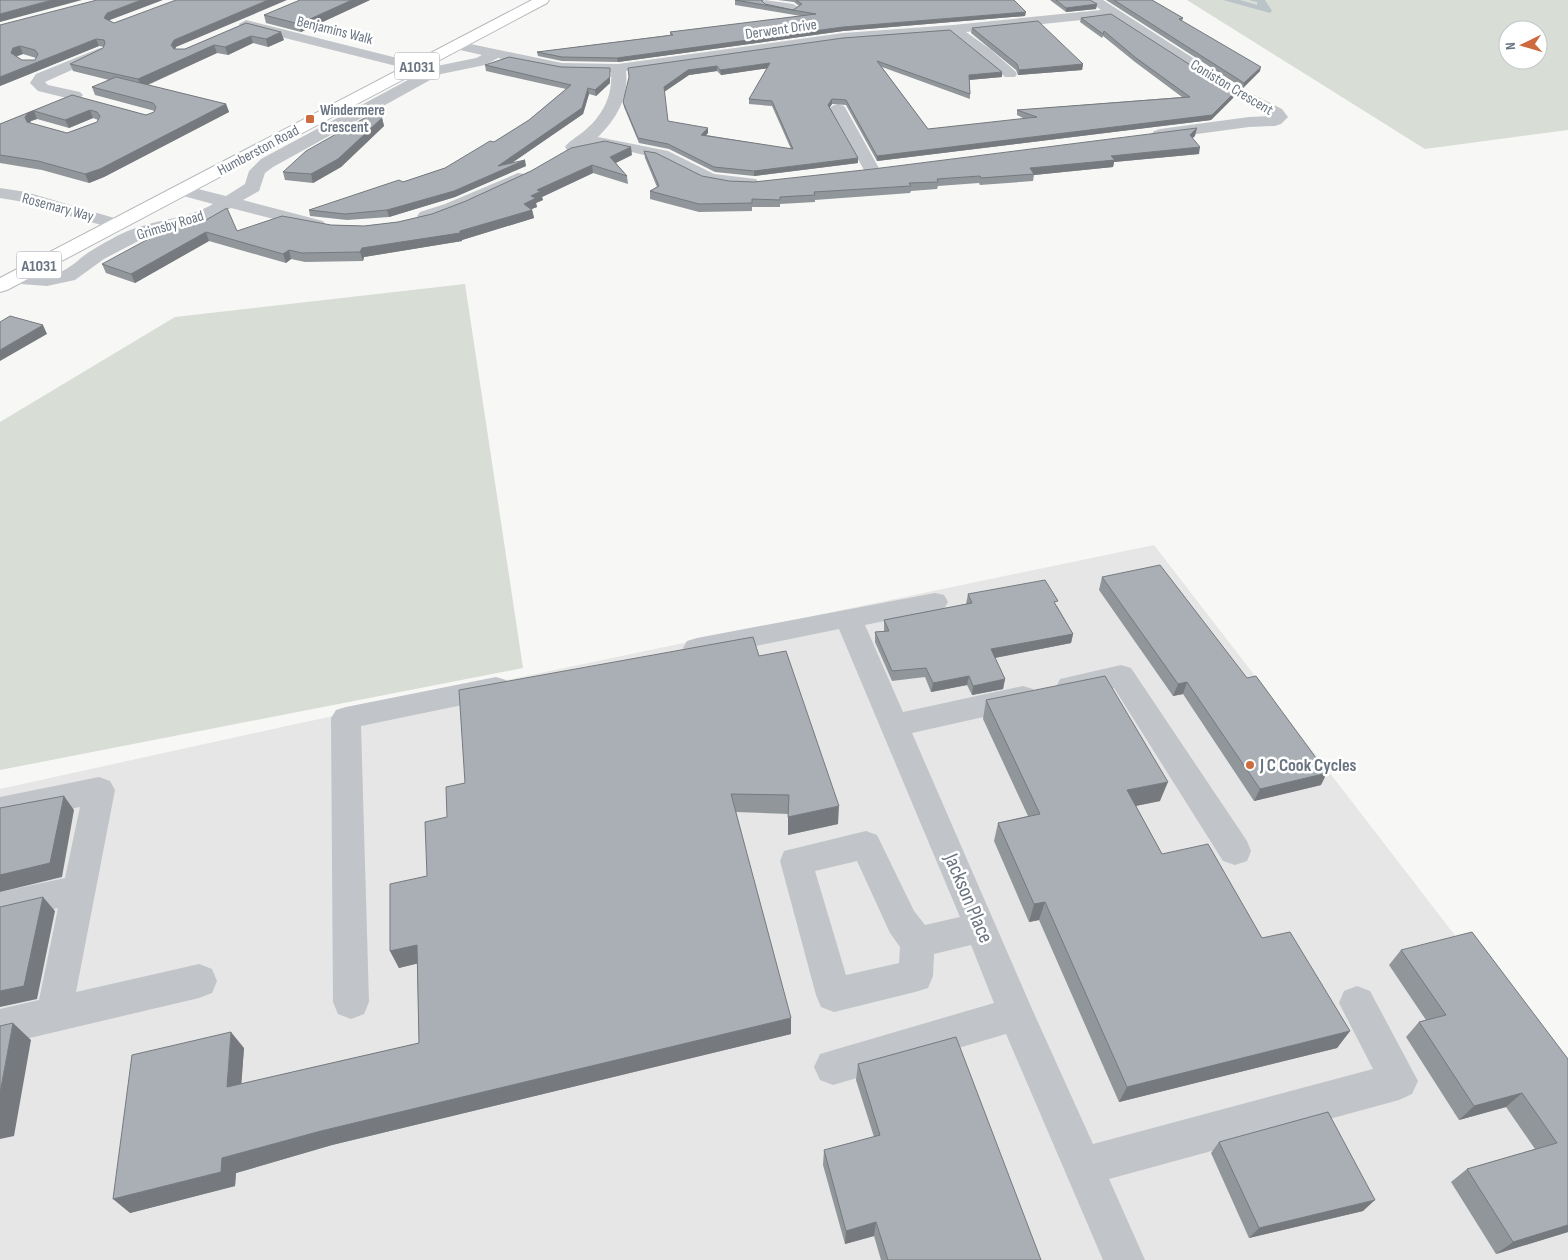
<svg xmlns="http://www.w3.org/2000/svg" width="1568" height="1260" viewBox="0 0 1568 1260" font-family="'Sofia Sans Condensed',sans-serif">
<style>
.built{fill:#e5e6e5}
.green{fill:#d8ddd6;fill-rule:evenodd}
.water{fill:#bac3c7}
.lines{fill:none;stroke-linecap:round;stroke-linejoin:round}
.major-casing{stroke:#b5b8bc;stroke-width:2}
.minor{fill:#c1c4c8;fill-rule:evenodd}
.major{fill:#fff;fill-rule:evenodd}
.wall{fill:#91969b;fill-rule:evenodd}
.shaded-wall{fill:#767a7e}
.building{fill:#a9afb4;stroke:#767a7e;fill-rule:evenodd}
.poi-dot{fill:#cd6b3e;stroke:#fff;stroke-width:2}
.labels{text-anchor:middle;stroke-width:5;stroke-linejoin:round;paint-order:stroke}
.far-street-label{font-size:15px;fill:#6a7582;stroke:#fff}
.far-poi-label{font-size:15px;font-weight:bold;fill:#6a7582;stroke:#fff;text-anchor:start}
.shield{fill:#fff;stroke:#979ea8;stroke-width:1}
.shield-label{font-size:16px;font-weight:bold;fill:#6a7582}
.poi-label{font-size:18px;font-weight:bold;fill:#6a7582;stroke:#fff;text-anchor:start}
.near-street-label{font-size:21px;fill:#6a7582;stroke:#fff}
</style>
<rect width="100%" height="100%" fill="#f7f7f5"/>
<path class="built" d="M1154 545 1568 1082V1260H0V789L291 725Z"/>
<path class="green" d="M1187 0H1568V130L1425 149ZM1508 30H1538V60H1508Z
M465 284 523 668 0 770V422L175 317Z"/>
<path class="water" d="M1223 0H1240L1257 5V2L1249 0H1265L1272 11 1270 13Z"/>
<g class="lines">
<defs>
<path id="major" d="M532 0H549L547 3 7 290 0 292V278Z"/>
</defs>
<use href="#major" class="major-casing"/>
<path class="minor" d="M765 0 793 4 800 8 793 12 765 6 763 3Z
M1087 0H1103L1238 87 1282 109 1288 117 1281 124 1275 126 1249 127 1160 139 1154 137 1152 134 1154 131 1160 129 1249 117 1271 116 1228 93 1111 17 966 32 990 49 1015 71 1017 74 1015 77H1005L980 55 950 33 843 41 626 71C629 98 616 119 598 137L668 151 714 174 756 179 759 183 756 187C717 196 690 170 657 159 635 151 610 149 588 144L579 150H567L565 147C569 141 577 137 583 132 602 117 613 96 611 72L562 71 498 58 485 65 441 74 273 167 265 173 259 191 243 200 323 221 326 225 323 229 317 230 231 208 203 222 146 237 104 259 75 280 47 286 7 283 4 279 7 275C25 271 43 277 60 272 71 268 80 258 89 252 102 244 119 234 133 229 160 219 189 218 213 204L176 194 173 190 176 186 182 185 226 196 245 184 249 171 261 159 432 67 476 58 482 55 451 48 449 45 451 42 456 41 562 63 618 64 843 33 953 25 1101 10Z
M246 20 421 64 423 67 421 70 416 71 241 27 239 24Z
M100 48 105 49 107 52 105 55 45 82 48 85 80 92 83 95 80 98 75 100 38 91 30 83 36 74Z
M838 104 844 106 846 109 880 170 878 174H866L864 170 830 109 832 106Z
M518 173 524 174 527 178 524 182C503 191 440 225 420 220L417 216 420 212 445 204Z
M0 188 26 192 121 220 124 224 121 228 115 229 18 201 0 198Z
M935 593 944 595 948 602 944 609 865 625 903 712 1023 686 1033 689 1038 697 1033 705 1023 708 912 733 1032 1009 1093 1144 1373 1069 1339 1003 1344 991 1357 986 1370 991 1418 1081 1412 1094 1399 1100 1109 1179 1145 1260H1103L1006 1034 833 1085 820 1080 814 1067 820 1054 994 1003 971 945 934 954 933 976 928 988 915 992 834 1012 821 1007 816 995 780 861 784 851 866 831 877 835 914 911 925 925 960 917 839 629 697 658 687 655 683 648 687 641 697 638ZM857 861 890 933 900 947 899 963 846 975 815 871Z
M1121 665 1131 668 1247 841 1251 851 1247 861 1235 865 1223 861 1114 688 1070 698 1060 695 1056 687 1060 679Z
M496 677 506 680 510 688 506 696 361 726 369 1002 364 1014 351 1019 338 1014 333 1002 331 718 336 710 346 707Z
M99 777 110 781 115 790 76 992 199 964 212 969 217 981 212 993 199 998 0 1045V1009L39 1000 58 908 0 922V892L65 878 80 807 0 823V797Z"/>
<use href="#major" class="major"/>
</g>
<path class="wall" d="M300 0H370L301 32 266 23 264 15Z
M735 0H764L763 2 765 4 793 10 799 6 794 2 778 0H1014L1025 16 843 31 618 62 562 61 538 56 537 52 670 35V32L801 16 735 5Z
M1050 0H1090L1097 4 1096 9 1066 12Z
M1106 0H1152L1183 18 1182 21 1260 71 1243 88Z
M1081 18 1234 93 1233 98 1211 120 877 161 846 105 832 104 830 107 858 163 754 176 715 172 669 149 639 143 624 107 623 102 629 78 843 38 1002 77 969 80 970 94V99L882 67 928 129 1025 119 1017 115V110L1182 97 1135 62 1103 36 1102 38 1080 22ZM767 68 749 99V104L772 106 791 149 706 135 708 133 668 121 664 92 689 75 717 71 721 75Z
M110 20V21L114 23 176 47 175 49H185L246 23 284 40 268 47 253 43 228 55 217 53 148 85 226 104 229 112 104 177 89 183 42 170 0 163V124L72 95 146 115 154 112 155 111 95 95 92 87 109 80 73 71 70 64 103 48 104 47 99 46 0 86V25ZM23 54 36 58 35 60H22L16 57ZM93 118 98 120 97 122 67 133 30 123 31 121 37 119 69 128Z
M972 28 1083 64 1082 70 1018 75 1016 70 971 33Z
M485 65 610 68V83L596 96 589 94 583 114 511 163 526 166 455 197 389 217 347 220 310 216 309 210 403 182 445 168 494 142 529 120 566 89 486 71Z
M382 118 384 126 341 167 313 183 285 180 283 172Z
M1195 136 1192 138 1199 154 1114 162 1113 167 1034 175 1033 181 980 185 979 183 938 186 937 189 911 191 910 193 815 200V202L780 204V207H752V211L699 212 650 199V191L657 187 645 158 644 151 702 176 729 181 754 182Z
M632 155 616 163 627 176 628 184 593 173 542 197 543 200 536 203 537 207 532 209 534 218 462 240V241L364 257 363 261 305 262 291 259 286 263 209 241 135 283 106 273 102 264 199 224 237 231 331 225 364 226 398 222 432 214 466 201 531 171Z
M1102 577 1247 678 1321 785 1254 801 1183 694 1173 696 1099 590Z
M968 594 1057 606 1073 634 1071 643 995 658 1005 679 1003 689 972 695 967 685 931 692 925 677 892 681 875 642V632L884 631V620L966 604Z
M759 656 838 824 788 835V814L736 812 791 1034 332 1145 236 1173 235 1186 130 1213 244 1048 241 1084 419 1043 417 963 399 968 390 951 427 876 447 817 465 783Z
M986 700 1160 801 1136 806 1162 854 1262 938 1350 1031 1337 1048 1119 1102 1039 920 1029 922 994 841 998 823 1028 816 983 719Z
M1401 950 1568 1059V1232L1496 1254 1451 1182 1467 1169 1535 1149 1506 1107 1459 1120 1406 1037 1419 1022 1426 1020 1389 965Z
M858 1064 1041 1260H881L874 1236 845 1244 823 1165 824 1150 874 1137 856 1080Z
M1219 1142 1363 1211 1249 1238 1211 1153Z"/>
<path class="shaded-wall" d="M52 0H82L0 22V14Z
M141 0H163L110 20 107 25 104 18 107 13Z
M268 0H287L176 47 173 53 171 45 174 40Z
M352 0H370L301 32 299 24Z
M1097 4 1096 9 1066 12V8Z
M1026 12 1025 16 843 31 618 62 617 58 843 27Z
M281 32 284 40 268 47 266 39Z
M251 36 253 43 228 55 225 47Z
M96 39 99 46 0 86V77Z
M214 45 217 53 142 87 138 79Z
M20 46 23 54 16 56 15 61 11 53 13 48Z
M770 63V68L721 75 720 70Z
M1083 64 1082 70 1018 75 1019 70Z
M717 66V71L689 75 664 92V87L688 70Z
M1261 67 1260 71 1243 88 1244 83Z
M610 68V83L596 96 595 90Z
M1002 72V77L968 80 969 75Z
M588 88 589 94 583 114 499 172 498 166Z
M1234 93 1233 98 1211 120 877 161V156Z
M832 99V104L828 110V105Z
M226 104 229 112 104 177 89 183 85 174Z
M90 110 93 118 69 128 65 120Z
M34 111 37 119 31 121 28 125 25 117 28 113Z
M382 118 384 126 341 167 313 183 311 174Z
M708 128V133L701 140V135Z
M1197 128 1195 136 1188 142 1190 135Z
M631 147 632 155 611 165 610 157Z
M1200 147 1199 154 1114 162 1113 167 1034 175V174L1030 168 1111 156Z
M858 158V163L754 176V171Z
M525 160 526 166 455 197 389 217 387 210Z
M592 165 593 173 542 197 543 200 536 203 537 207 529 210H532L534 218 462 240V241L364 257 363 261 360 252 362 248 460 231 524 204 537 190Z
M206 232 209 241 135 283 131 274Z
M289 250 291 259 286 263 283 254Z
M43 325 47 334 0 361V350Z
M1073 634 1071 643 989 659 991 649Z
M969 676 967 685 931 692 933 683Z
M1005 679 1003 689 972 695 973 686Z
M1187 682 1183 694 1173 696 1178 684Z
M1327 773 1321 785 1254 801 1260 789Z
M1168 782 1160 801 1120 809 1127 790Z
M64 796 74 810 62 877 0 892V875Z
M839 806 838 824 788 835V817Z
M43 897 55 911 37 999 0 1007V991Z
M1045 902 1039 920 1029 922 1034 904Z
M417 945 424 962 399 968 390 951Z
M791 1018V1034L332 1145 236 1173 235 1186 130 1213 113 1199 222 1158 321 1131Z
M13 1023 31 1040 14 1136 0 1139V1093Z
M1350 1031 1337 1048 1119 1102 1127 1087Z
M231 1032 244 1048 240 1103 227 1087Z
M1522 1093 1506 1107 1459 1120 1474 1106Z
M1375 1200 1363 1211 1249 1238 1259 1228Z
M876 1222 874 1236 845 1244 846 1231Z
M1568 1225V1232L1496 1254 1513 1242Z"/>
<path class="building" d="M0 0H52L0 14Z
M97 0H141L107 13 104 18 114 23 176 0H268L174 40 171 45 174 49H185L246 23 281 32 266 39 251 36 225 47 214 45 138 79 70 64 103 48 105 43 104 40 96 39 0 77V25ZM20 46 35 50 38 54 35 60H22L11 53 13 48Z
M300 0H352L299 24 264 15Z
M735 0H761L765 4 793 10 802 4 796 0H1014L1026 12 843 27 617 58 562 57 537 52 673 35 670 32 816 14Z
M1056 0H1090L1097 4 1066 8Z
M1114 0H1152L1183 18 1179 19 1261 67 1244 83Z
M1111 14 1234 93 1212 115 877 156 846 100 832 99 828 105 858 158 754 171 714 167 668 144 638 138 623 102 629 77 628 68 843 38 950 30 1002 72 969 75 970 94 877 61 928 129 1037 117 1017 110 1190 97 1136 58 1104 31 1103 34 1081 18ZM770 63 749 99 772 101 793 149 701 135 708 128 668 121 664 87 688 70 717 66 720 70Z
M1038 21 1083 64 1019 70 1017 64 972 28Z
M509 57 561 67 610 68V77L595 90 588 88 582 108 498 166 525 160 454 191 387 210 345 214 309 210 399 180 403 182 445 168 490 141 494 142 529 120 571 85 485 65Z
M116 77 226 104 100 169 85 174 38 161 0 155V124L72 95 146 115 154 112 156 107 153 103 92 87ZM90 110 97 112 100 116 97 122 67 133 27 122 25 117 28 113 34 111 65 120Z
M377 111 382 118 338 159 311 174 283 172 306 151Z
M1197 128 1190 135 1200 147 1111 156 1115 160 1030 168 1034 174 981 178 980 176 937 179 938 182 909 183 911 186 814 192 815 195 780 197V200L752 199V203L699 204 650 191 659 186 644 151 656 153 702 176 729 181 754 182 873 169Z
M605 141 631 147 610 157 627 176 592 165 537 190 541 191 531 196 536 198 524 204 532 210 460 231V233L362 248 360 252 302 253 289 250 283 254 206 232 131 274 102 264 176 224 186 220 199 224 227 208 237 231 282 216 331 225 364 226 398 222 432 214 466 201 531 171 571 148Z
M10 316 43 325 0 350V322Z
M1160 565 1247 678 1256 676 1327 773 1260 789 1187 682 1178 684 1102 577Z
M1045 580 1058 601 1054 602 1073 634 991 649 1005 679 973 686 969 676 933 683 926 668 892 671 875 632 889 631 884 620 972 603 968 594Z
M753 637 759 656 786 651 839 806 788 817 789 795 731 794 791 1018 321 1131 222 1158 221 1172 113 1199 132 1055 231 1032 227 1087 419 1043 417 945 390 951V884L427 876 425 822 447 817 446 787 465 783 459 690Z
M1105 676 1168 782 1127 790 1162 854 1208 844 1262 938 1290 932 1350 1031 1127 1087 1045 902 1034 904 998 823 1040 814 986 700Z
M64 796 50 863 0 875V808Z
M43 897 24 986 0 991V907Z
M1472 932 1568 1059V1225L1513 1242 1467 1169 1557 1143 1522 1093 1474 1106 1419 1022 1446 1015 1401 950Z
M13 1023 0 1093V1026Z
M956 1037 1041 1260H888L876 1222 846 1231 824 1150 880 1135 858 1064Z
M1328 1112 1375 1200 1259 1228 1219 1142Z"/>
<g class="poi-dot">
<rect x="305" y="114" width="10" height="10" rx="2.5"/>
<circle cx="1250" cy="765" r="5"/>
</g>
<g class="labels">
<g class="far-street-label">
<text transform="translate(781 29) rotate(-8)" y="5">Derwent Drive</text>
<text transform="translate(335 30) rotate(14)" y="5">Benjamins Walk</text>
<text transform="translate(1232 87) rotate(31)" y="5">Coniston Crescent</text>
<text transform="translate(258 150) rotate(-28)" y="5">Humberston Road</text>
<text transform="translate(58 207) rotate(15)" y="5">Rosemary Way</text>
<text transform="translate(170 225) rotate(-17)" y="5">Grimsby Road</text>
</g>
<g class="far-poi-label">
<text x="320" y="115">Windermere<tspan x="320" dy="17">Crescent</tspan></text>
</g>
<g class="shield">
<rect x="394.5" y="52.5" width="45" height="27" rx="4"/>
<rect x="16.5" y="251.5" width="45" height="27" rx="4"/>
</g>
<g class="shield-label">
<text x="417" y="72">A1031</text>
<text x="39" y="271">A1031</text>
</g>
<g class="poi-label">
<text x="1260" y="771">J C Cook Cycles</text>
</g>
<g class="near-street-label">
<text transform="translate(969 898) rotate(67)" y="7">Jackson Place</text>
</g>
</g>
<g transform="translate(1523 45) rotate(265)"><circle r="24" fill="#ffffff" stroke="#c3c8cd"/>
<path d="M0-4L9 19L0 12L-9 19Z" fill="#cd6b3e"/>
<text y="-8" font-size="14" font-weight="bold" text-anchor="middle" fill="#6a7582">N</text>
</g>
</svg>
